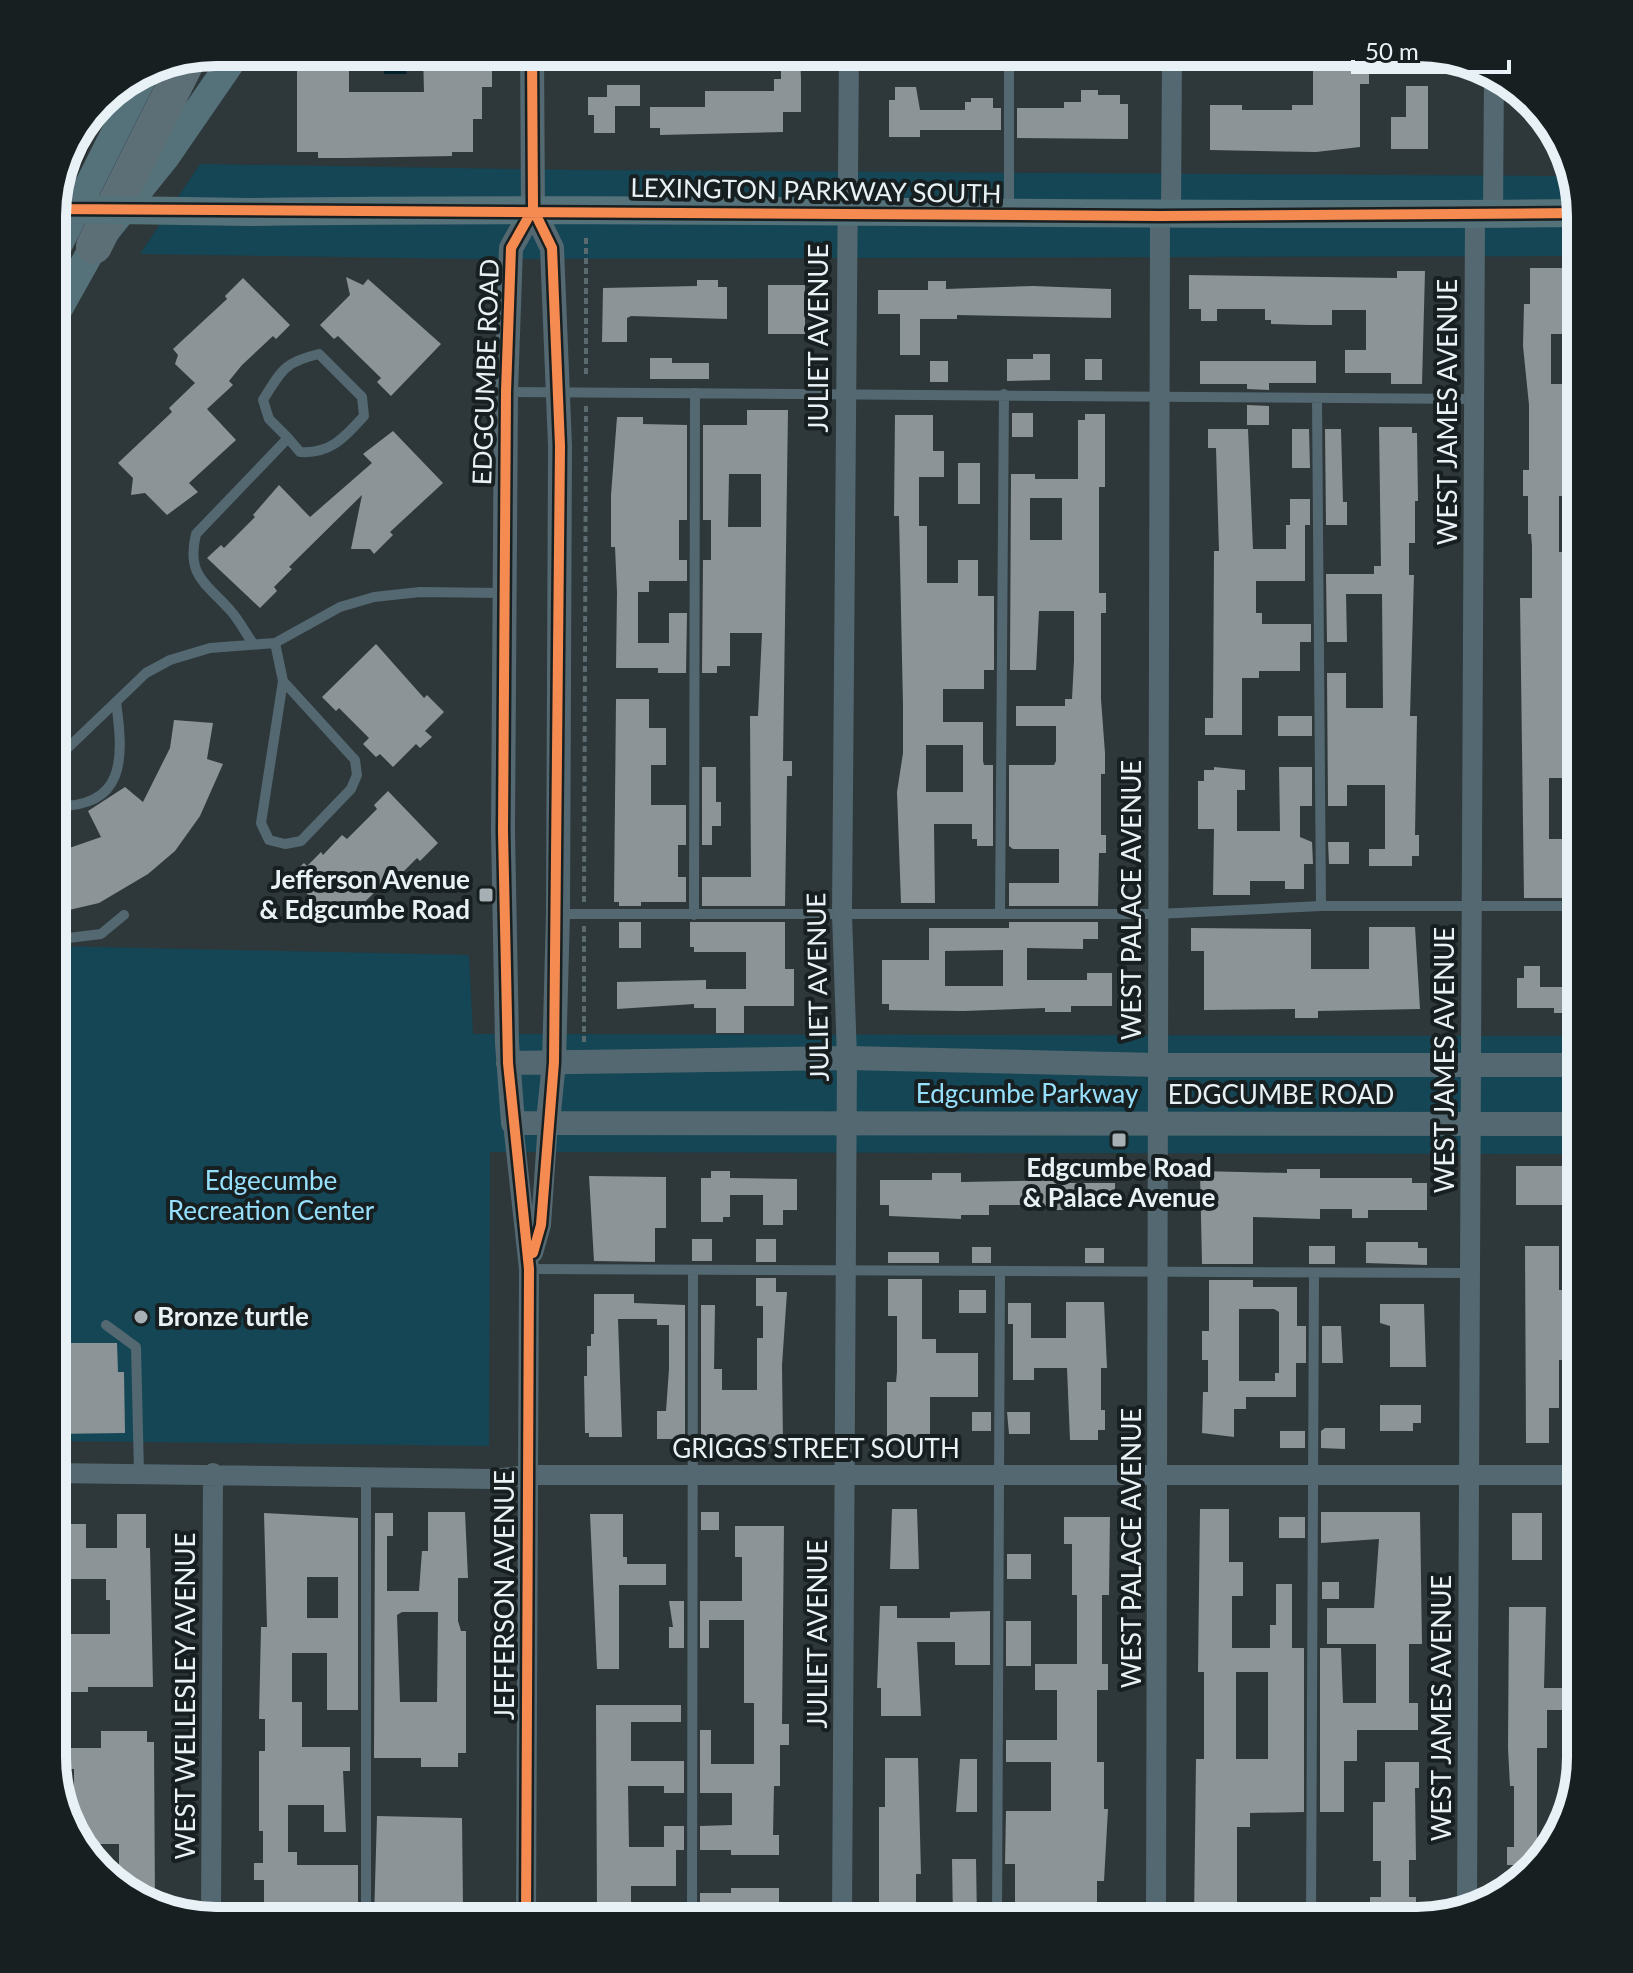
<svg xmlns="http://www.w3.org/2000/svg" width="1633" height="1973" viewBox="0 0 1633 1973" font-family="Lato,sans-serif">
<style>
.green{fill:#144655}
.water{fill:#04202b}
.building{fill:#8d9497;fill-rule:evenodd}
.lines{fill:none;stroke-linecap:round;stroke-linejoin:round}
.path{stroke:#5b6a6f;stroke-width:4;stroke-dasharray:6 4;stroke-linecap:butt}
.service{stroke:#536870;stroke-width:10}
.minor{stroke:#536870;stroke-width:20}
.tertiary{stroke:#536870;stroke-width:24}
.secondary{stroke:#55717a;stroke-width:28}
.motorway{stroke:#5c6f76;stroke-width:36}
.secondary-bridge{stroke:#55717a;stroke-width:28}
.cycleway-casing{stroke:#181f21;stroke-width:15}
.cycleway{stroke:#f68b52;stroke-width:10}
.poi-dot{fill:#a7b0b4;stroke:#181f21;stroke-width:3}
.labels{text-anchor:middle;stroke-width:8;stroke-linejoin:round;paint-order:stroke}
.street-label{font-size:26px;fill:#e8f1f5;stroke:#181f21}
.poi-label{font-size:26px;font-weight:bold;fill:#e8f1f5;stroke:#181f21;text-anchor:end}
.park-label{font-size:26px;fill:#96e0fc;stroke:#181f21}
.rim{fill:none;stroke:#e8f1f5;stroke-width:10}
</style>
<rect width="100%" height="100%" fill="#2e373a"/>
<path class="green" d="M200 164 579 170 1569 176 1581 216V256L473 259 140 254Z
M52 946 469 955 473 1034 1581 1036V1154L490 1152 489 1446 52 1441Z"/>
<path class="water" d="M384 52H399L407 74H384Z"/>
<path class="building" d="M285 52H349V92H424L423 52H492V87H482V119H473V152H452V156L346 158H318V152H297V69H285Z
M781 55H800L801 79V112H783V132L660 135V128H650V107H705V91H774V79H781Z
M1313 59H1328V64H1369V84H1360V147L1316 152 1210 150V105H1242V110H1292V105H1313Z
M607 85H640V106H615V133H594V115H588V97H607Z
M1406 86H1428V149H1391V117H1406Z
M895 87H916L920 110H965V102H971V98H993V108H1001V130H920V137H889V100H895Z
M1081 90H1098V95H1120V104H1128V139L1017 138V108H1064V102H1081Z
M1530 268H1566V304H1581V334H1551V384H1563V435H1569V496H1559V552H1566L1563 642 1567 743H1562V778H1549V839H1566V898H1524L1520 598H1532V546L1531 534H1528V496H1523V470H1529V405L1523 346 1524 304H1530Z
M1397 271H1425L1422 384H1391V373H1345V350H1366V310H1332V325H1310L1271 324V320H1265V309H1217V321H1201V309H1189V275L1397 278Z
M346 277 363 285 368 279 441 344 391 396 377 382 381 378 338 336 334 339 320 325 350 295Z
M243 278 290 325 276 339 273 336 242 365 229 381 233 385 207 409 236 440 189 483 198 492 167 515 145 493 131 495 133 478 118 463 172 412 169 408 195 383 175 364 178 355 173 349 227 299 225 296Z
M697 280H718V287H727V319L631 316 627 318V342H602L603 288 697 286Z
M928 281H946V289L1033 286 1111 289V318L957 315V319H920V355H900V314H878V290H928Z
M768 285H805V334H768Z
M1033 354H1050V380L1007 381V359H1033Z
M650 358H672V363H709V379H650Z
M1085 359H1102V380H1085Z
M930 361H948V382H930Z
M1200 361H1316V383H1269V390L1247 389V384H1200Z
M1247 405 1269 406V425H1247Z
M747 410H788L783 761H792V776H787L785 906H702V877H751L750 716H758L762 633H730V666H717V673H702L703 560H711V520H703V425H747ZM729 474H761V527H728Z
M1012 413H1033V437H1012Z
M1085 414H1105V487H1099V593H1106V613H1101V699L1105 753V774H1101V835H1106V853H1099L1098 906H1009V883H1059V849H1013L1009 846V765H1054L1056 761V726H1016V706H1065V699H1072L1074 660V611H1039L1036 670H1010L1011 474H1035V479H1078V420H1085ZM1030 498H1062V540H1030Z
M895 415H933V451H944V477H919V526H927V583H958V560H978V596H994V670H984V689H943V722H983V761L984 765H993V846H977V839H972V824H934L935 903H901L897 792 903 753V706L899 516H894ZM926 745H963V792H926Z
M617 417H643V424L687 425V520H679V560H687V581H649V592H638V643H669V613H687L686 673H658V668H616L617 592 615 547H611V495Z
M1379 427H1412V433H1417L1418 501H1415V543H1409V575H1414L1410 716H1417L1415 835H1419V856H1412V866H1369V849H1385V785H1347V806H1328L1327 673H1346V708H1383L1382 594H1346L1347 642H1327L1326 574H1374V566H1381Z
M1208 429H1248L1253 549H1286V525H1305V581H1256V613H1262V624H1311V642H1300V671H1259V678H1242V735H1205V718H1213L1214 551H1219L1216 448H1208Z
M1292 429H1309L1310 468H1292Z
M1325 429H1341L1343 502H1347V525H1326Z
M393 431 443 483 390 532 393 535 374 554 370 549H351L362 495 289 567 292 569 274 587 277 591 260 608 207 558 221 545 224 548 255 517 253 515 279 485 310 517 372 463 363 454Z
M958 463H980V504H958Z
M1290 499H1310V525H1290Z
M376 644 424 698 427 695 444 712 425 731 432 737 420 748 416 744 393 767 380 754 376 757 363 744 369 738 339 708 336 711 322 697Z
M616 699H649V728H666V765H651V805H686V845H678V877H686V902H641V906H619V902H614Z
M1278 716H1312V736H1278Z
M174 720 213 723 207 759 223 764 200 816 175 851 148 874 99 903 52 914V854L101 837 88 811 125 787 143 802 170 748Z
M702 767H716V802H721V826H712V845H702Z
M1214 767 1245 770V790H1237V831H1280L1279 767H1312V806H1300V837L1312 842 1313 864H1304V889H1285V881H1250V895H1213L1214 829H1198V781H1204V770H1214Z
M388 791 438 843 420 861 417 858 400 875 398 873 378 889 343 923 336 915 332 919 290 876 304 863 307 866 321 852 323 855 342 835 347 839 377 809 374 805Z
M1328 842H1349V864H1329Z
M619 922H641V948H619Z
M690 922H785V969H794V1006H744V1033H716V1008H694V1004L617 1009V982L706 980V989H746V952H694V947H690Z
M1009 922H1098V939H1083V949L1027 948V980H1087V973H1112V1006H1071V1012H1045V1008L964 1011 889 1010V1004H882V960H929V928H1009ZM1003 950V986H945V951Z
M1369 927H1415L1420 1009 1318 1011V1018H1295V1009L1204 1010V951H1191V928L1311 929V969H1369Z
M1524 966H1540V987H1581V1013H1554V1008H1517V978H1524Z
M1516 1166H1581V1205H1516Z
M1287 1169H1320V1178H1412V1183H1427V1210H1368V1218H1352V1209H1320V1219L1253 1217V1264H1202L1200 1171 1287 1173Z
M711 1171H730V1178L797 1179V1210H783V1225H763V1195H730V1217H723V1222H701V1178H711Z
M932 1173H961V1182L1068 1180V1183H1115V1209L1056 1210V1207L1028 1205H989V1215H961V1219L889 1216V1205H880V1180H932Z
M589 1176 666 1177V1228H655V1262L594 1261Z
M692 1239H712V1261H692Z
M756 1239H776V1262H756Z
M1366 1242H1418V1248H1427V1265L1366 1263Z
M1309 1246H1335V1264H1309Z
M1525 1246H1559V1290H1573L1568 1360H1559V1408H1549V1443H1526Z
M972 1247H991V1263H972Z
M1085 1248H1104V1263H1085Z
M888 1252H939V1263H888Z
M756 1278H776V1292H787L782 1365 783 1444 701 1443V1305H715L714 1369H722V1390H757V1338H763V1306H756Z
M888 1279H922V1339H936V1353H978V1397H930V1437H887V1382H896L897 1372V1316H888Z
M1209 1280H1253V1287H1297V1326H1306V1363H1296V1397H1246V1409H1234V1437L1202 1433 1203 1392H1208V1360H1202V1331H1209ZM1239 1309H1274L1279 1312V1373H1275V1381H1239Z
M959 1290H986V1313H959Z
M594 1294H634V1303L685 1305V1439H657V1411H666L669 1369V1325H657V1319H618L622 1437H589V1433H585L584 1376H587V1346H591V1334H594Z
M1066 1302H1104L1107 1368H1101V1410H1105V1430H1098V1440H1070L1067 1368H1034V1380H1013V1324H1008V1303H1031V1338H1066Z
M1380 1304H1424L1426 1367H1390V1326L1380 1323Z
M1322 1326H1341L1343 1363H1322Z
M57 1343H117L118 1372H124L125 1433 52 1434V1354H57Z
M1380 1405H1421V1423H1413V1431H1380Z
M972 1412H991V1431H972Z
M1007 1412H1030V1434H1009Z
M1325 1428H1345V1449L1321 1448V1431Z
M1280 1431H1305V1448H1280Z
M892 1509H917L919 1569H890Z
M1200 1509H1229V1562H1243V1596H1232V1648H1270V1625H1276V1584H1292V1648H1304V1812L1250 1813V1827H1237V1903H1241V1921H1194L1196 1759H1204V1672H1198ZM1236 1672H1268V1759H1236Z
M428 1512H465L468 1578H458V1621L461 1631H466V1753H458V1767H421V1758H374L375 1513H393V1536H387V1591H419L422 1551H428ZM402 1612H438L437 1702H400L397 1615Z
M701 1512H719V1530H701Z
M1321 1512H1420L1422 1644H1409V1703H1418V1730H1357V1761H1344V1812H1320V1648H1341L1343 1703H1376V1644H1327V1608H1374L1379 1539 1321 1543Z
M264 1513 358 1518V1710H327V1653H292V1702H302V1747H350V1771H343L346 1832H324V1805H288V1852H297V1865H358V1919H264V1880H254V1863H263V1831H259V1751H265V1719H259L261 1627H267ZM307 1577H338V1618H307Z
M1512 1513H1542V1560H1512Z
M117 1514H146V1548H150L153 1687H88V1692H69V1634H110V1600H106V1579H66V1524H86V1548H117Z
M590 1514H623V1557H627V1564H666V1585H619V1669H597Z
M1064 1517H1110L1109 1595H1102V1664H1108V1690H1097V1762H1104V1809H1108L1104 1881H1097V1921H1015V1864H1005L1006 1811H1051V1762H1006V1740H1057V1690H1035V1664H1077V1595H1072V1544H1064Z
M1279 1517H1305V1538H1279Z
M735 1526H784L782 1724H789V1745H780V1786H774L773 1835H779V1855H731V1850H700V1826L732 1825V1793H700V1730H711V1764H754V1703H744V1620H709V1648H700V1601H742V1557H735Z
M1007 1554H1031V1579H1007Z
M1322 1582H1339V1599H1322Z
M669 1601H684V1648H669V1627H673Z
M880 1606H897V1618H950V1612L990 1611V1665H955V1642H917L921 1716H881V1688H877Z
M1509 1607H1546L1544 1688H1581V1710H1547V1748H1537V1847H1551L1514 1887V1865H1507V1847H1514V1786H1510L1508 1748Z
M1006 1621H1031V1666H1006Z
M596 1705H681V1722H631V1761H684V1793H664V1786H628L629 1847H664V1826H684V1850H676V1886H631V1909H597Z
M101 1731H147V1742H154L155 1905 134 1899 119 1885V1844H79L74 1828V1769H61L62 1748H101Z
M885 1758H918L921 1874H916V1921H879V1807H885Z
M960 1759H977V1812H956Z
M1385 1762H1419V1788H1415L1416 1860H1409V1897H1416V1921H1370V1897H1381V1861H1373V1802H1385Z
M377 1816 462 1818 463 1906H458V1914H399V1919H374Z
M952 1859H976L977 1921H953Z
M731 1888H779V1910H773V1917L700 1915V1893H731Z"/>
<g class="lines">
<path class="path" d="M586 238V378
M584 902 586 406
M584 1042V926"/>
<path class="service" d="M1009 213V52
M508 392 1474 399
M1317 398 1321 906
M252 642C245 632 239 620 230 610 206 583 186 576 196 534L288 438 300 452C331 454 345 437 364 416L362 397 319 354C284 362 281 371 263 400L269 419 288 438
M275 643 283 681 261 823 269 840 285 844 301 841 351 789 357 775 355 760 283 681
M52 763 146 673 170 660 210 648 275 643 340 607 374 597 420 592 503 593
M52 806C126 809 124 759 116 702
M1000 913 1004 394
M560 914H1157L1321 906H1581
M694 915 695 393
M52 940 101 934 124 915
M529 1269 1470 1273
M106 1325 136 1347 139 1473
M366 1475V1921
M54 1764 55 1473
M692 1921 693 1270
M997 1921 1000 1271
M1311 1921 1314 1273"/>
<path class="minor" d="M1493 214 1494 72
M1171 216 1172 52
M513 1123 529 1269 526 1921
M533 1253 541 1225 548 1122
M52 1473 493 1479 528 1475H1581
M1467 1906 1475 214
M211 1920 213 1473
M842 1921 847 1058 842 914 849 52
M1156 1921 1160 216"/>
<path class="tertiary" d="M532 52 533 209 552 248 560 446 558 914 554 1062 548 1122
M533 209 511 248 506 392 503 831 507 1043 513 1123 1581 1124
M508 1063 847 1058 1158 1065H1581"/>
<path class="secondary" d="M250 212C693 206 1137 218 1580 213
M52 258 147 69
M52 321 94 246 165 158 238 52"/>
<path class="motorway" d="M94 246 189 57"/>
<path class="secondary-bridge" d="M52 209 250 212"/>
<defs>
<path id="cycleway" d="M532 52 533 209 552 248 560 446 554 1062 541 1225 533 1253
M52 209 1160 216 1580 213
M52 209 104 98
M526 1921 529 1269 508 1063 503 831 506 392 511 248 533 209"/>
</defs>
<use href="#cycleway" class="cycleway-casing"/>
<use href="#cycleway" class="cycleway"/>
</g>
<g class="poi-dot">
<rect x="478" y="887" width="16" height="16" rx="4"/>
<rect x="1111" y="1132" width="16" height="16" rx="4"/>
<circle cx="141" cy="1317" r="8"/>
</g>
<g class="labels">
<g class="street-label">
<text transform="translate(816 191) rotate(1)" y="9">LEXINGTON PARKWAY SOUTH</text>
<text transform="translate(819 338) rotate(-90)" y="9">JULIET AVENUE</text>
<text transform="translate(486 372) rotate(-88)" y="9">EDGCUMBE ROAD</text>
<text transform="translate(1448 412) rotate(-90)" y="9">WEST JAMES AVENUE</text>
<text transform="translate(1132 900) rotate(-90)" y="9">WEST PALACE AVENUE</text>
<text transform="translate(818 987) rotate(-91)" y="9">JULIET AVENUE</text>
<text transform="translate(1445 1060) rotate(-90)" y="9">WEST JAMES AVENUE</text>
<text x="1281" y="1104">EDGCUMBE ROAD</text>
<text x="816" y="1458">GRIGGS STREET SOUTH</text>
<text transform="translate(1132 1548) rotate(-90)" y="9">WEST PALACE AVENUE</text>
<text transform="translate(505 1595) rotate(-90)" y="9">JEFFERSON AVENUE</text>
<text transform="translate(818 1634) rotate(-90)" y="9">JULIET AVENUE</text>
<text transform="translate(186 1696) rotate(-90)" y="9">WEST WELLESLEY AVENUE</text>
<text transform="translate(1442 1708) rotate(-90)" y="9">WEST JAMES AVENUE</text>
</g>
<g class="poi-label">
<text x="470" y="889">Jefferson Avenue<tspan x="470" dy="30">&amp; Edgcumbe Road</tspan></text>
<text x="1119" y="1177" text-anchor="middle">Edgcumbe Road<tspan x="1119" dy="30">&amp; Palace Avenue</tspan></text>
<text x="157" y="1326" text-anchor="start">Bronze turtle</text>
</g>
<g class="park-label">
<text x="1027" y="1103">Edgcumbe Parkway</text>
<text x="271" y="1190">Edgecumbe<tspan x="271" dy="30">Recreation Center</tspan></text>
</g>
</g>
<path d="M0 0H1633V1973H0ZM216 66H1417A150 150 0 0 1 1567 216V1757A150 150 0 0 1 1417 1907H216A150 150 0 0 1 66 1757V216A150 150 0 0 1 216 66Z" fill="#181f21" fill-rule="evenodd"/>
<path class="rim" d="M216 66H1417A150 150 0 0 1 1567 216V1757A150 150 0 0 1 1417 1907H216A150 150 0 0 1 66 1757V216A150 150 0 0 1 216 66Z"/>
<path d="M1353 60v12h156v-12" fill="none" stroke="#e8f1f5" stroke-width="4"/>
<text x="1365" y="60" font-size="24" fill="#e8f1f5" stroke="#181f21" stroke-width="6" paint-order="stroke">50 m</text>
</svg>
